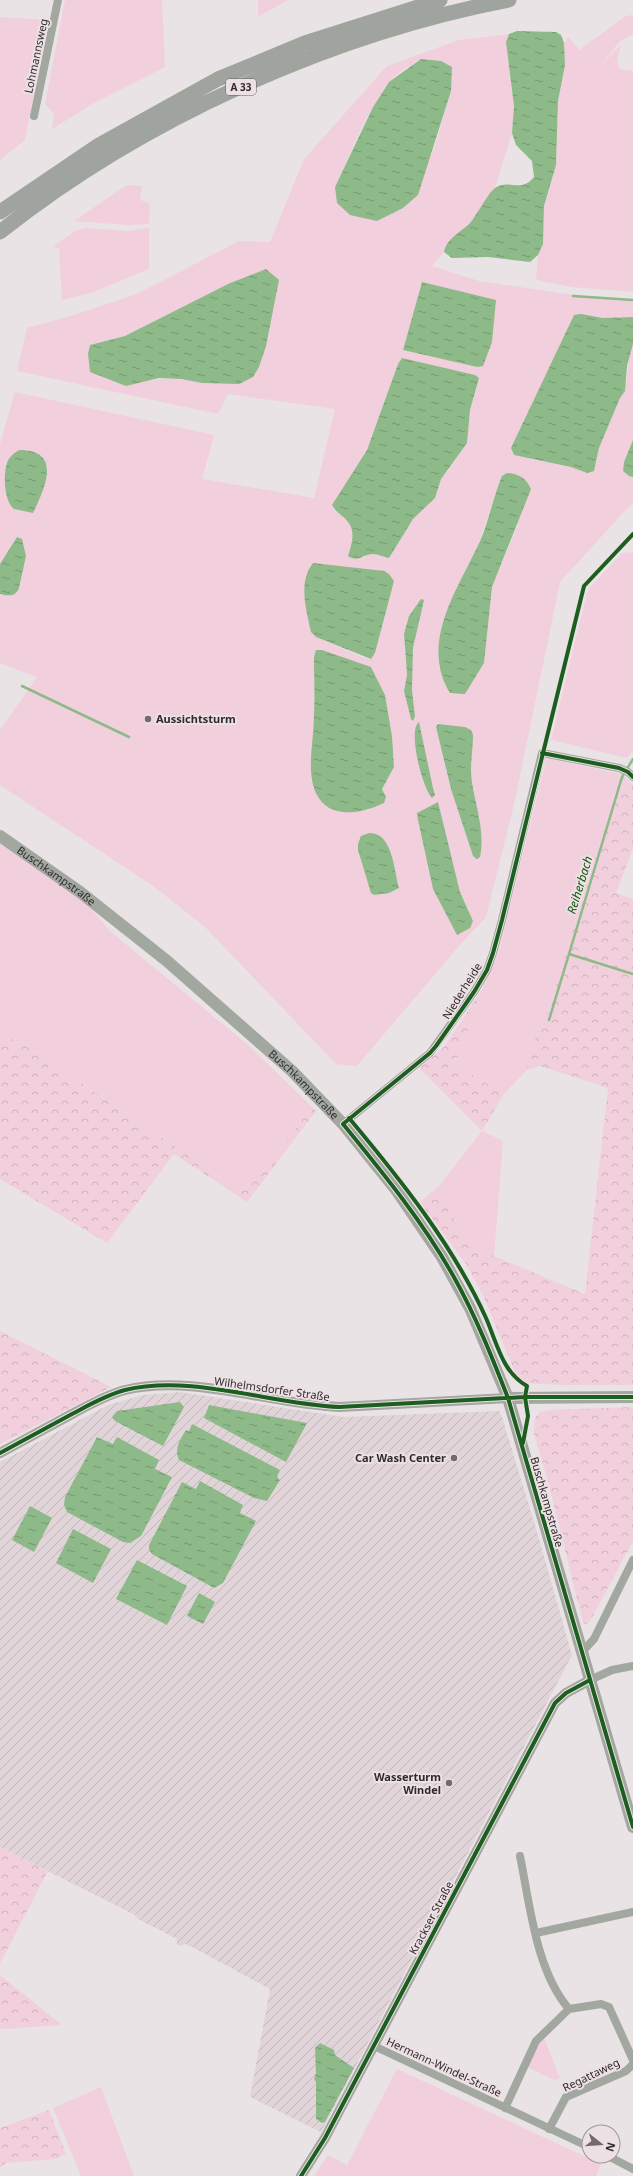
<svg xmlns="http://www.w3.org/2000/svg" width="633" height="2176" viewBox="0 0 633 2176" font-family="'Noto Sans',sans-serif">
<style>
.industrial{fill:url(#industrial-furrows)}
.green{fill:#f2cfdd;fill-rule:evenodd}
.forest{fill:url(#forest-crowns)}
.water{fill:url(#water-ripples)}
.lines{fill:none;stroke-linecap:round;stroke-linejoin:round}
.stream{stroke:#8dba88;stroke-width:2.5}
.minor{stroke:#a2a79f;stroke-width:8}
.tertiary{stroke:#a2a79f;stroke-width:10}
.secondary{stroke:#a2a79f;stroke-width:12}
.motorway{stroke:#a0a49e;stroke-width:15}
.cycleway-casing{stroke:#ece0e4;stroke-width:6}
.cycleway{stroke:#1b5e20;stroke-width:4}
.poi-dot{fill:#706b6d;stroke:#ece0e4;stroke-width:1.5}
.labels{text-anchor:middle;stroke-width:4;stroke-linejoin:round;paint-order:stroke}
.shield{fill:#ece0e4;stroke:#686163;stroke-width:1}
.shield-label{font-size:10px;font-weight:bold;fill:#2f2b2c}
.street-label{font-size:11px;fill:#2f2b2c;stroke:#ece0e4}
.poi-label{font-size:11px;font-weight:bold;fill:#2f2b2c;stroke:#ece0e4;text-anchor:end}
.water-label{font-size:12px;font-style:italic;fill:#11580f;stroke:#ece0e4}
</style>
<defs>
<pattern id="industrial-furrows" width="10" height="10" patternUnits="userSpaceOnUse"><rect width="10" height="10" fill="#e1d4d9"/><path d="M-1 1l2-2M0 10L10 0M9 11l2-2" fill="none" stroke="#c1b6ba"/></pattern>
<pattern id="forest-crowns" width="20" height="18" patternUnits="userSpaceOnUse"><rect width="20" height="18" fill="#f2cfdd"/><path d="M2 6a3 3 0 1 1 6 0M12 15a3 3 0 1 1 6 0" fill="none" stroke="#d0b2be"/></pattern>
<pattern id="water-ripples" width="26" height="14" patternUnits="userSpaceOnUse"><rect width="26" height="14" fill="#8dba88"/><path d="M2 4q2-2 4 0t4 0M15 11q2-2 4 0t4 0" fill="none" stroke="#74976f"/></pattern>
</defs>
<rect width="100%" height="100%" fill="#e9e3e5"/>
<path class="industrial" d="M180 1392 344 1417 499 1411 501 1414 535 1525 572 1655 321 2132 250 2097 270 1989 190 1946 185 1944 180 1946 177 1944V1939L136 1918 137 1916 0 1847V1462L108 1405 143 1395Z"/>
<path class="green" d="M65 0H162L165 67 96 102 52 129 54 114 45 104Z
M258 0H288L258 17Z
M633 15V34L619 42 602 64 621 45 617 62 620 69 633 71V292L572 287 536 280 538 255 543 244 544 206 556 165 558 101 565 65 564 43 569 37 579 50 626 16Z
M0 17 48 20 25 140 0 160Z
M509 34 506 42 514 106 512 133 495 188 474 218 461 232 445 245 444 252 432 266 479 281 566 294 633 301V317L603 318 581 314 528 458 571 467 587 473 596 464 599 448 620 398C630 382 626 362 633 344V440L624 462 623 471 629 476 633 477V502L560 582 515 800 486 917 458 947 357 1066 336 1064 204 926 153 886 0 785V730L37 677 0 663V594L6 595 18 592 26 556 22 539 17 537 0 564V444L15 392 214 435 202 479 314 498 335 409 228 394 218 414 17 371 27 328 71 316 137 294 239 241 270 242 304 159 387 66 459 40ZM421 59 451 91 435 146 425 169 335 187C350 155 367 109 389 83 397 72 410 66 421 59ZM266 269 202 383C176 377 151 377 126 386L90 345 125 336 230 283ZM422 282 477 367 403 350ZM398 364 479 378 470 410 467 443 441 479 435 498 413 519 405 530 363 558 349 522 335 511 332 505 367 450ZM48 465 47 474 33 513 14 509 8 499 5 476ZM497 489 518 525 492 587 484 663 465 694 439 667C435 622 459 587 477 547 485 528 490 508 497 489ZM389 574 394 581 375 653 371 659 364 658 316 637 311 632 304 588ZM423 607C410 642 410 679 415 716L410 714 405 685 407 675 404 646ZM371 667 385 695 392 736 394 767 382 789 386 797 371 809 340 813 315 713 314 673ZM419 722 433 788 432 798 425 784 417 757ZM438 725 465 727 473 741 471 773 481 838 480 857 451 789 436 727ZM438 802 460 892 470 913 433 889 418 820 429 807ZM358 850 391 852 399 888 395 891 366 874Z
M127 185 142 186 140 200 150 203 149 224 128 225 74 221Z
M85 228 127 231 149 228V269L91 293 62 300 59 248 52 247 75 231Z
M633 552V750L627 758 551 740 587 593 590 587 622 553Z
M550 759 621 774 545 1020 528 1051 527 1070 504 1094 454 1064 468 1030 481 991 498 955 546 760Z
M0 841 86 903 111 932 247 1044 312 1107 254 1182 242 1189 230 1184 20 1041 0 1036Z
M482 1131 503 1141 494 1256 469 1240 450 1213 439 1186Z
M544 2038 560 2078 554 2080 527 2067 538 2045Z
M397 2069 601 2164 596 2176H314L328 2155 347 2165Z
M101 2087 134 2176H81L53 2108Z"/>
<path class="forest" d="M621 774 633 785V849L616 893 633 899V1385H563L526 1383 520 1380 516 1375 483 1295 466 1264 420 1202 439 1186 450 1213 469 1240 494 1256 585 1294 608 1088 540 1066 527 1070 528 1051 545 1020Z
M481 991 468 1030 454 1064 504 1094 482 1131 419 1068 444 1047Z
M0 1036 20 1041 230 1184 242 1189 254 1182 312 1107 316 1111 247 1202 174 1154 107 1243 0 1179Z
M0 1331 111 1387 0 1444Z
M633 1407V1541L590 1621 586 1624 583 1623 547 1478 534 1434 535 1418 540 1412 549 1410Z
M0 1847 48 1871 0 1963Z
M0 1975 62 2025 0 2029Z
M49 2110 66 2154 55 2159 6 2163 0 2167V2128Z"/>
<path class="water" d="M517 31 556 32 561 35 564 43 565 65 558 101 556 165 544 206 543 244 538 255 530 262 488 257 452 258 444 252C446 239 461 232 470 223 477 215 488 193 495 188 509 178 520 194 534 177L532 161 516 145 512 133 514 106 506 42 509 34Z
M421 59 441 61 452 67 451 91 418 195 403 208 377 221 350 215 337 203 335 187 373 107 389 82Z
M266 269 279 280 266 346 259 367 253 377 239 384 202 383 181 379 159 378 126 386 90 372 88 354 90 345 125 336 230 283Z
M422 282 496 300 492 342 483 366 477 367 403 350Z
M581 314 603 318 633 317V344L627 366 625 391 620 398 599 448 594 471 587 473 571 467 514 455 511 448 574 315Z
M402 358 475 375 479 378 470 410 467 443 441 479 435 498 413 519 389 558C384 557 378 554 373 554 363 554 358 563 348 556 353 540 357 528 342 516 337 512 335 510 332 505L367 450 398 364Z
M633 440V477L629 476 623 471 624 462Z
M19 450C63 450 45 488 33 513L14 509C4 501 3 475 7 463 9 457 14 453 19 450Z
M507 473C519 474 526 478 531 489L492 587 484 663 465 694 450 693C417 639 463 583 483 534 490 515 494 495 502 476Z
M17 537 22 539 26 556 19 588C16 597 8 596 0 594V564Z
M313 563 384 571 389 574 394 581 375 653 371 659 316 637 311 632C306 609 298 582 313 563Z
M421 599 424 600 413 648 412 690 415 716 413 721 411 719 404 691 407 675 404 634 409 616Z
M316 650H322L371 667 385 695 392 736 394 767 382 789 386 797 384 803C350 819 314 818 311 771 310 752 314 734 314 715 315 696 314 677 314 657Z
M419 722 433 788 435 795 432 798C423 789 407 731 419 722Z
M438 724 465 727 471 730 473 735C473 747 471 760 471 773 473 800 486 829 480 857L477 859 473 856 451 789 436 727Z
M438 802 460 892 473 921 470 928 457 935 433 889 418 820 417 813Z
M369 833C393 832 394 871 399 888L389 893 374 895 371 893 358 850V844L361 836Z
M180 1402 184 1407 163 1446 115 1421 112 1417 117 1411Z
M209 1405 307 1423 286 1462 204 1418Z
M192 1424 280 1470 277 1477 280 1480 267 1501 254 1498 179 1460C174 1448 180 1440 186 1430L189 1431Z
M97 1437 113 1444 117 1437 159 1460 155 1469 172 1477 141 1536 130 1543 123 1542 67 1512 64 1505 65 1497Z
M200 1481 243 1505 240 1513 256 1521 223 1583 214 1588 152 1554 149 1550V1545L182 1482 196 1489Z
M30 1506 52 1518 34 1552 12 1540Z
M73 1529 111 1549 93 1583 56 1563Z
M137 1560 187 1586 167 1625 116 1599Z
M199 1593 215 1602 203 1624 187 1616Z
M320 2043 334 2050 335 2055 354 2068 325 2122 322 2123 316 2119V2082L314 2079 316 2074 315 2048Z"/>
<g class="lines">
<path class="stream" d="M573 296 633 300
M22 686 129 737
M633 759 622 777 569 954 633 974
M549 1020 569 954"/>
<path class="minor" d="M34 116 58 0
M343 1124 430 1053 474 992 487 970 493 953 502 920 542 753 619 768 628 772 633 777
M581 1653 594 1639 633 1560
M590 1680 612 1670 633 1666
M520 1856C530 1905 536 1971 569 2009
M536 1933 633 1912
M569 2009 601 2004 609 2007 633 2060
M374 2046 589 2147
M505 2108 536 2041 569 2009
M549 2129 566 2097 626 2071 633 2064
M608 2156 633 2169"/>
<path class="tertiary" d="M0 1453C24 1440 48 1427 72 1414 89 1405 106 1395 125 1390 192 1374 270 1404 339 1407L508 1398
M301 2176 325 2138 555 1703 566 1693 590 1680"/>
<g class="secondary">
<path id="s1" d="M0 836 80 892 167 961 292 1071 343 1124 397 1191 442 1257 470 1308 508 1398 633 1827"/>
<path d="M508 1398 633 1397"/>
</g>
<path class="motorway" d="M0 212 99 145 218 79 305 43 440 0
M0 232C142 119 331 34 509 0"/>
<defs>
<path id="cycleway" d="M633 534 584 586 502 920 493 953 487 970 474 992 436 1046 430 1053 343 1124C383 1173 424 1223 455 1279 476 1317 492 1357 508 1398L633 1827
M542 753 619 768 628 772 633 777
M349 1118C400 1179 453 1245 486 1318 497 1343 502 1372 527 1386L525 1397 528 1416 523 1443
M0 1453C24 1440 48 1427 72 1414 89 1405 106 1395 125 1390 192 1374 270 1404 339 1407L525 1397H633
M301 2176 325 2138 555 1703 566 1693 590 1680"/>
</defs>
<use href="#cycleway" class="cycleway-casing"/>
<use href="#cycleway" class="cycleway"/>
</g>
<g class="poi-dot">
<circle cx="148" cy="719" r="4"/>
<circle cx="454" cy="1458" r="4"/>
<circle cx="449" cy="1783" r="4"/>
</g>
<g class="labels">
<rect class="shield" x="226" y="79" width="30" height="16" rx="3"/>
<g class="shield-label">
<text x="241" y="91">A 33</text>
</g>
<g class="street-label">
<text transform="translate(36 56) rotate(-78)" y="4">Lohmannsweg</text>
<text dy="4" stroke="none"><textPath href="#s1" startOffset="69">Buschkampstraße</textPath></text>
<text transform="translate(462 991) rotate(-58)" y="4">Niederheide</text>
<text dy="4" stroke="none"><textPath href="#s1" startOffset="393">Buschkampstraße</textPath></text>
<text transform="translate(272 1389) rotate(8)" y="4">Wilhelmsdorfer Straße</text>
<text transform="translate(547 1502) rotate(74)" y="4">Buschkampstraße</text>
<text transform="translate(431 1918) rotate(-62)" y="4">Krackser Straße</text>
<text transform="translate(444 2067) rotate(25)" y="4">Hermann-Windel-Straße</text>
<text transform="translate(591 2075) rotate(-26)" y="4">Regattaweg</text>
</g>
<g class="poi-label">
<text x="156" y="723" text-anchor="start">Aussichtsturm</text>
<text x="446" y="1462">Car Wash Center</text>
<text x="441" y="1781">Wasserturm<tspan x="441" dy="13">Windel</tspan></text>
</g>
<g class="water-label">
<text transform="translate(580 885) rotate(-73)" y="4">Reiherbach</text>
</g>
</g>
<g transform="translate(601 2144) rotate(107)"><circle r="19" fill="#ece0e4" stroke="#a0989a"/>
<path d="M0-3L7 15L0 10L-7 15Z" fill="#706b6d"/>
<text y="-6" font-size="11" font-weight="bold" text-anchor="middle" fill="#2f2b2c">N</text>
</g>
</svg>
